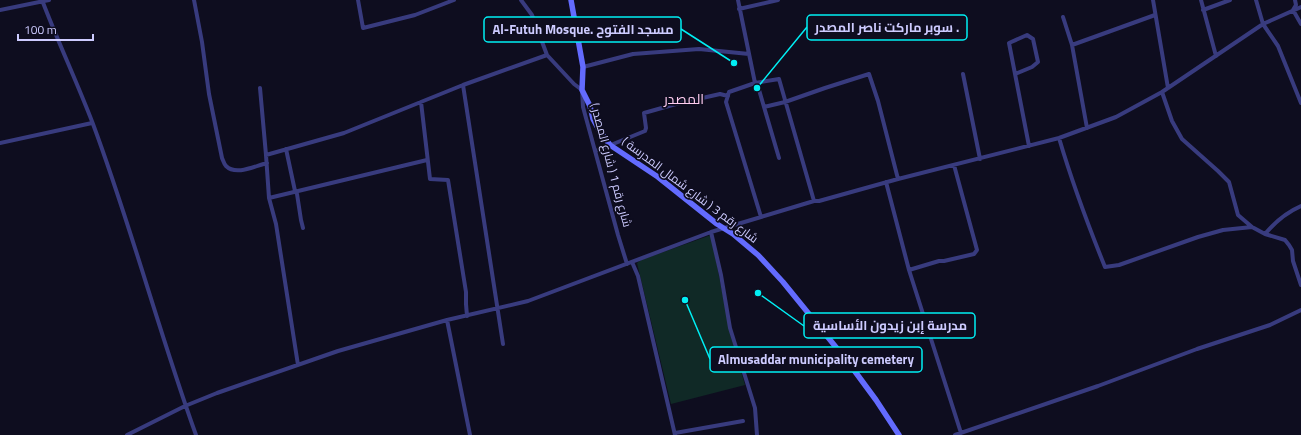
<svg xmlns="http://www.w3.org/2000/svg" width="1301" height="435" viewBox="0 0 1301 435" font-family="'Titillium Web',Cairo,sans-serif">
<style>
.green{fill:#102926}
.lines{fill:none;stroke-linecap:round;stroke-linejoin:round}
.street{stroke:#383b7e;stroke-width:4}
.secondary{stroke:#636bfe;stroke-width:5.5}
.labels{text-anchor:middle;stroke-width:3.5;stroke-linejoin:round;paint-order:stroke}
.street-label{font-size:12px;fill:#cdcbff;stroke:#0e0d1f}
.quarter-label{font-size:14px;fill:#ffcdf1;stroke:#0e0d1f}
.leader{fill:none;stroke:#01eff4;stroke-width:1.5}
.callout-dot{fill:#01eff4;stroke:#0e0d1f;stroke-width:1.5}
.callout{fill:#0e0d1f;stroke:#01eff4;stroke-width:1.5}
.callout-label{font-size:13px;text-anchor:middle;font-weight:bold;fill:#cdcbff}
</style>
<rect width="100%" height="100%" fill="#0e0d1f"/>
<path class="green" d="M711 235 731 337 745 385 671 404 637 263 641 260Z"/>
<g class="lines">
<path class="street" d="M42 0C58 42 77 82 93 124 131 226 159 332 196 435
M194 0 202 42 209 94 222 158C223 160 224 164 226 166 236 176 255 166 267 163
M358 0 363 28 415 15 454 0
M521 0 532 15 547 55 574 84 582 90 583 107 618 235 627 264
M738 0 755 83
M1153 0 1168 88
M1201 0 1216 56
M1256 0 1263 24 1278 46 1301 103
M1295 0 1296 5 1293 10 1301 24
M739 9 778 0
M0 10 49 0
M1203 10 1230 0
M1063 17 1072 45 1087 128
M1072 45 1155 15
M583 67 633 54 699 49 749 54
M963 74 980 159
M1015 74 1032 67 1038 62 1033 39 1027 35 1009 43 1029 146
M757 83 779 158
M463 85 503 344
M260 88 266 155
M1162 92 1172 121 1182 139 1218 171 1229 182 1238 215 1252 227 1265 234 1285 240 1289 245 1292 250 1293 261 1301 285
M421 102 430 179 448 180 466 292V304L467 316
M764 107 785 102 825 88 869 74 878 101 898 179
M1059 138C1072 182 1088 225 1105 267L1119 265 1198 237 1223 230 1252 227
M0 143 92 123
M286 149 295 191 297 194 301 220 303 228
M596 151 645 131 646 128 644 113 676 104 720 94 728 96
M886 182 909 270 961 433
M269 198 427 160
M761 217 726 102 729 92 755 83 779 79 814 201
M711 232 721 275 730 328 755 408 757 435
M1265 234C1275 222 1287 212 1301 206
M632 262 638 276 675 435
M909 270 939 261H944L974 254 977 250 954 165
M447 320 470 435
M298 365 276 224 269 198 266 155 344 133 463 85 547 55
M675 433 743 421
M127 435 185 406 217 393 338 351 447 320 528 301 711 232 814 201H819L898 179 1059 138 1116 117 1162 92 1263 24 1301 7
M955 435 1098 386 1197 349 1270 325 1301 310"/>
<path class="secondary" d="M571 0 583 67 582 90 590 106 593 119 599 130 610 145 658 177 717 224 733 234 758 255 783 282 848 362 876 400 899 435"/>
</g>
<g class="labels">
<g class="street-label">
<text transform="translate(611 165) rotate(75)" y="4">شارع رقم 1 ( شارع المصدر )</text>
<text transform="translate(690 190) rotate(37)" y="4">شارع رقم 3 ( شارع شمال المدرسة )</text>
</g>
<g class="quarter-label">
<text x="684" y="104">المصدر</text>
</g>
</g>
<path class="leader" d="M757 88L807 27M734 63L681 29M758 293L804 326M685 300L710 359"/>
<g class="callout-dot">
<circle cx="757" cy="88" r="4"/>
<circle cx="734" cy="63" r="4"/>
<circle cx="758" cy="293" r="4"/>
<circle cx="685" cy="300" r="4"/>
</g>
<g class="callout">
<rect x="807" y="15" width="160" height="25" rx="4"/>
<rect x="484" y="17" width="197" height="25" rx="4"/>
<rect x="804" y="313" width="171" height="25" rx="4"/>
<rect x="710" y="347" width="212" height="25" rx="4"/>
</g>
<g class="callout-label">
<text x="887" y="32">سوبر ماركت ناصر المصدر .</text>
<text x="583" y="34">Al-Futuh Mosque. مسجد الفتوح</text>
<text x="890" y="330">مدرسة إبن زيدون الأساسية</text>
<text x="816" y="364">Almusaddar municipality cemetery</text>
</g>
<path d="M18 34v6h75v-6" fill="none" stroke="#cdcbff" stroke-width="2"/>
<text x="24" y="34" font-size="12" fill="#cdcbff" stroke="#0e0d1f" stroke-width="3" paint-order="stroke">100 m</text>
</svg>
